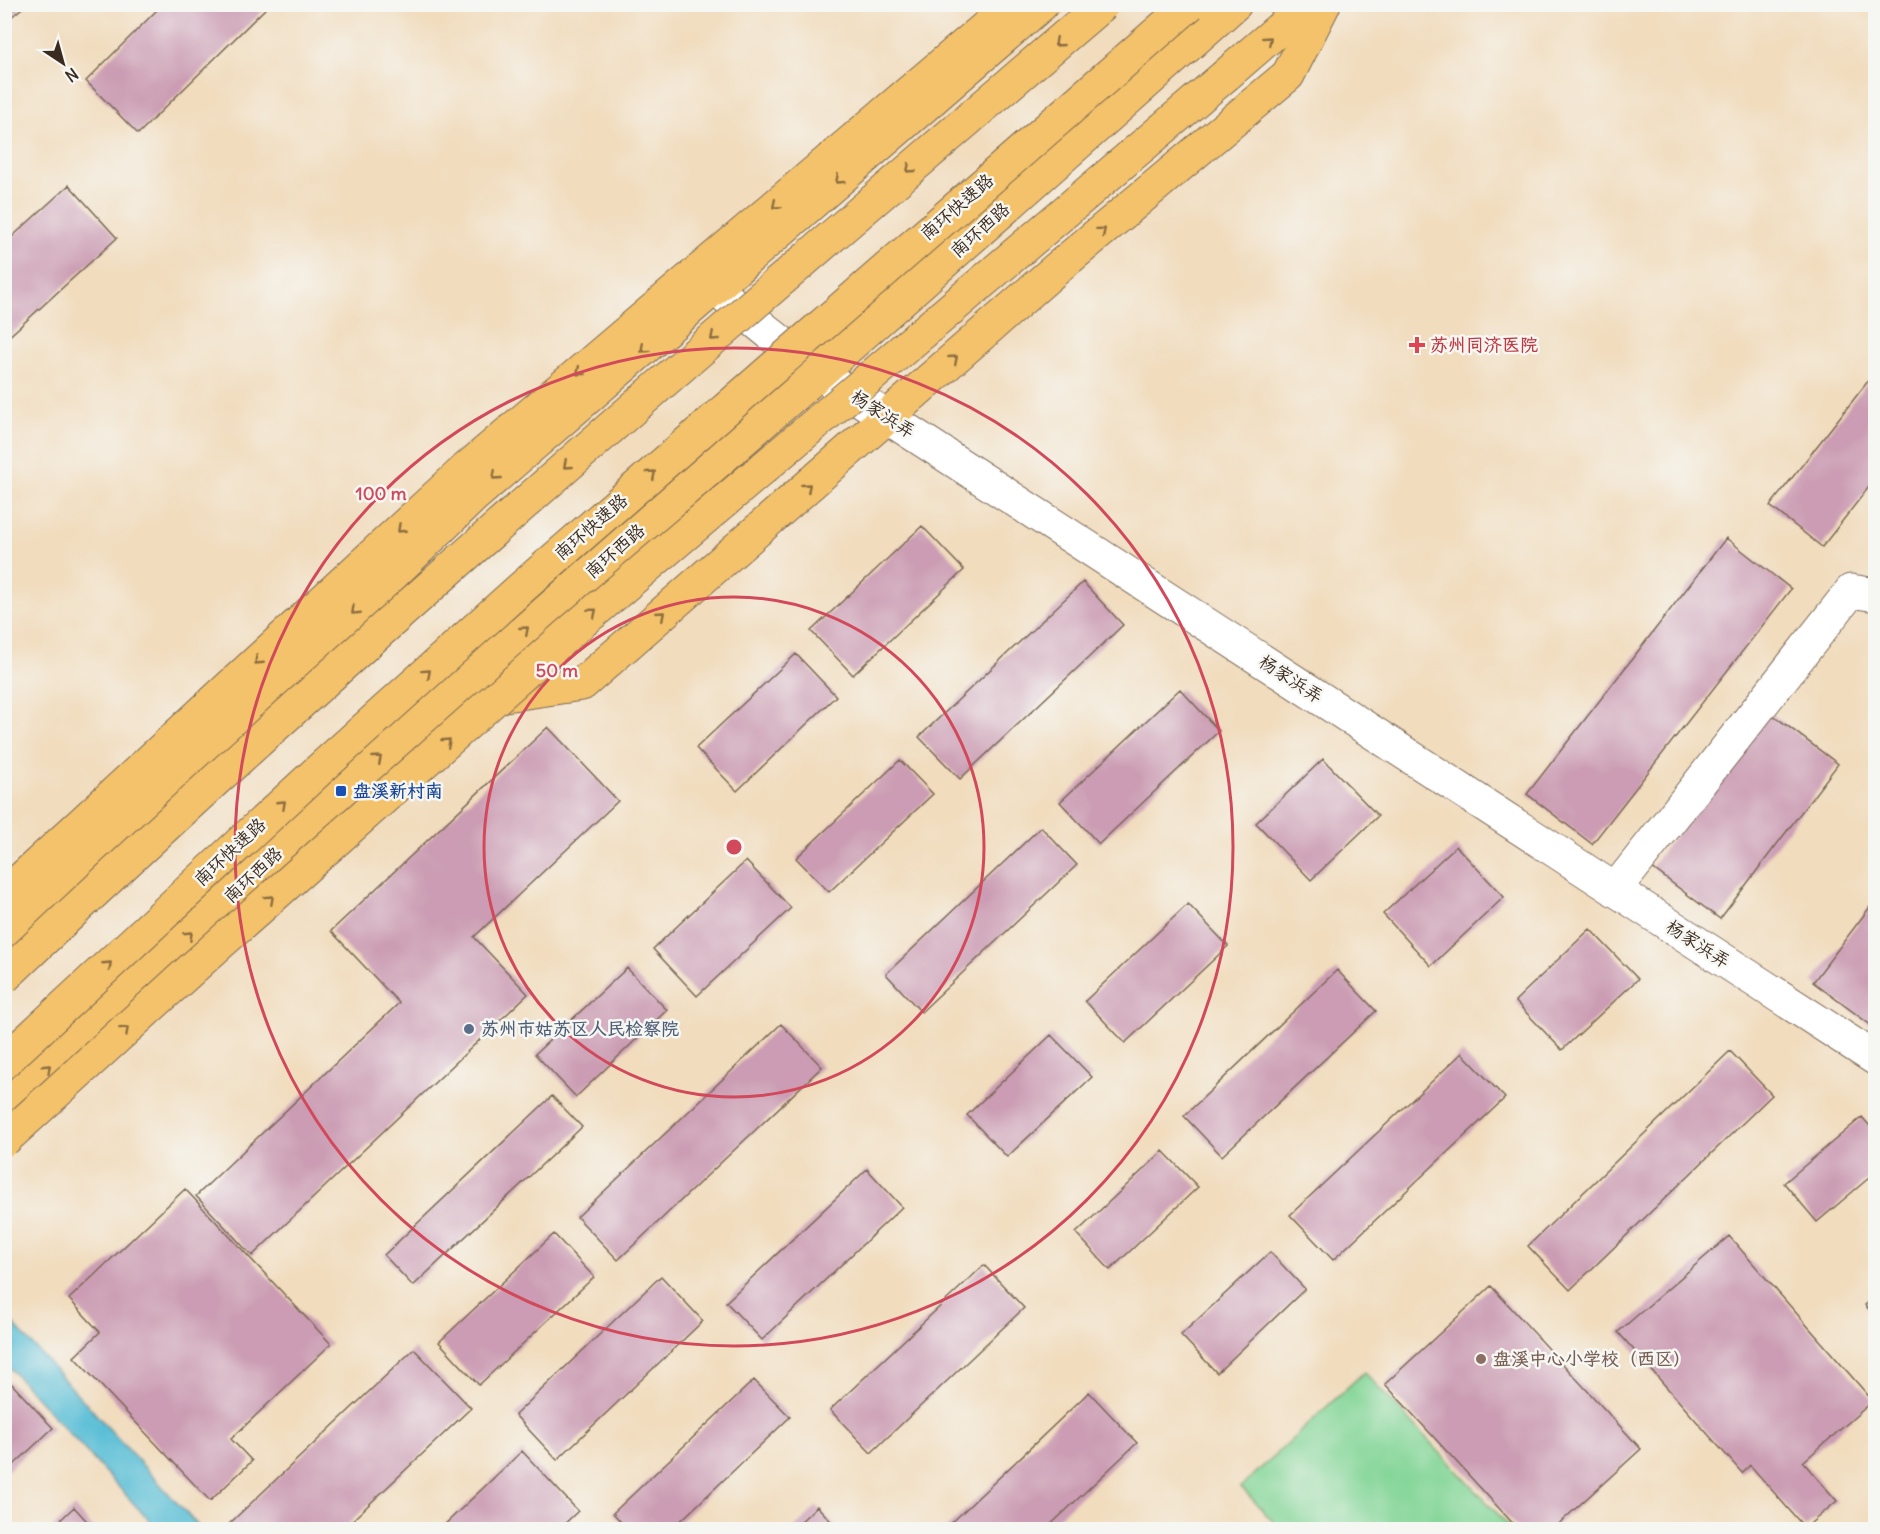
<svg xmlns="http://www.w3.org/2000/svg" width="1880" height="1534" viewBox="0 0 1880 1534" font-family="Delius,'LXGW WenKai TC',sans-serif">
<style>
.green{fill:#83d597;stroke:#5f805a;stroke-width:1.5}
.water{fill:#57bdd5;stroke:#49747a;stroke-width:1.5}
.building{fill:#cb9cb3}
.lines{fill:none;stroke-linecap:round;stroke-linejoin:round}
.minor-casing{stroke:#7b6856;stroke-width:35}
.major-casing{stroke:#7b6856;stroke-width:35}
.highway-casing{stroke:#7b6856;stroke-width:35}
.minor{stroke:#fff;stroke-width:33}
.major{stroke:#f3c26a;stroke-width:33}
.highway{stroke:#f3c26a;stroke-width:33}
.highway-bridge-casing{stroke:#7b6856;stroke-width:35;stroke-linecap:butt}
.highway-bridge{stroke:#f3c26a;stroke-width:33}
.oneway{stroke:#8e6e40}
.ring{fill:none;stroke:#d1495b;stroke-width:3}
.health-dot{fill:#e0444e;stroke:#f6f6f2;stroke-width:2}
.transit-dot{fill:#1a4fb4;stroke:#f6f6f2;stroke-width:2}
.service-dot{fill:#5c6f8a;stroke:#f6f6f2;stroke-width:2}
.education-dot{fill:#8d6e63;stroke:#f6f6f2;stroke-width:2}
.labels{text-anchor:middle;stroke-width:5;stroke-linejoin:round;paint-order:stroke}
.street-label{font-size:18px;fill:#3b2a1e;stroke:#f6f6f2}
.health-label{font-size:18px;font-weight:bold;fill:#be3a42;stroke:#f6f6f2;text-anchor:start}
.transit-label{font-size:18px;font-weight:bold;fill:#164399;stroke:#f6f6f2;text-anchor:start}
.service-label{font-size:18px;font-weight:bold;fill:#4e5e75;stroke:#f6f6f2;text-anchor:start}
.education-label{font-size:18px;font-weight:bold;fill:#785e54;stroke:#f6f6f2;text-anchor:start}
.centre{fill:#d1495b;stroke:#f6f6f2;stroke-width:3}
.ring-label{font-size:18px;text-anchor:middle;font-weight:bold;fill:#d1495b;stroke:#f6f6f2;stroke-width:5;stroke-linejoin:round;paint-order:stroke}
</style>
<rect width="100%" height="100%" fill="#f6f6f2"/>
<filter id="ink" filterUnits="userSpaceOnUse"><feTurbulence type="fractalNoise" baseFrequency=".0167" numOctaves="2"/><feDisplacementMap in="SourceGraphic" scale="12" xChannelSelector="R" yChannelSelector="G"/><feConvolveMatrix kernelMatrix="1 2 1 2 8 2 1 2 1" color-interpolation-filters="sRGB"/></filter>
<filter id="wash" filterUnits="userSpaceOnUse"><feTurbulence type="fractalNoise" baseFrequency=".008" numOctaves="4" result="noise"/><feDisplacementMap in="SourceGraphic" scale="24" xChannelSelector="R" yChannelSelector="G"/><feGaussianBlur stdDeviation="1.35" result="paint"/><feColorMatrix in="noise" values="0 0 0 0 0 0 0 0 0 0 0 0 0 0 0 0 0 1.4 0 .05"/><feComposite in="paint" operator="in"/></filter>
<g filter="url(#wash)">
<rect width="100%" height="100%" fill="#f1dcbd"/>
<path class="green" d="M1364 1372 1512 1529H1280L1241 1487Z"/>
<path class="water" d="M5 1315 201 1529H157L5 1363Z"/>
<g id="blocks">
<path class="building" d="M4 4H27L4 23Z
M163 4H270L138 134 86 81Z
M69 185 117 238 4 341V244Z
M1876 371V478L1822 547 1770 506Z
M922 526 964 570 853 675 811 631Z
M1726 538 1791 589 1592 844 1527 794Z
M1083 582 1123 625 960 779 919 737Z
M796 654 836 696 737 791 696 748Z
M1180 689 1219 731 1099 844 1060 802Z
M1769 712 1838 764 1720 919 1651 867Z
M548 727 618 801 474 937 528 994 252 1256 196 1196 399 1003 331 931Z
M1323 759 1378 816 1311 880 1256 823Z
M900 760 933 794 829 892 796 858Z
M1041 827 1077 865 921 1012 886 974Z
M1456 846 1504 897 1431 966 1383 914Z
M746 861 791 908 697 996 653 949Z
M1876 899V1029L1813 982Z
M1188 904 1228 946 1125 1043 1085 1001Z
M1590 929 1638 979 1562 1050 1515 1001Z
M627 968 667 1010 576 1097 535 1054Z
M1337 970 1376 1011 1222 1156 1184 1116Z
M781 1024 822 1067 618 1260 577 1217Z
M1051 1035 1092 1077 1007 1157 967 1115Z
M1730 1051 1772 1095 1570 1290 1528 1246Z
M1462 1053 1505 1098 1333 1260 1290 1215Z
M552 1096 582 1127 413 1286 384 1255Z
M1862 1117 1876 1133V1172L1817 1222 1784 1183Z
M1163 1151 1198 1187 1110 1270 1076 1233Z
M867 1169 902 1207 762 1340 726 1302Z
M185 1189 331 1344 231 1439 252 1461 210 1501 74 1357 100 1332 69 1299Z
M554 1234 594 1277 479 1385 439 1342Z
M1729 1236 1873 1401 1803 1462 1837 1501 1805 1528 1750 1465 1742 1473 1618 1332Z
M1270 1252 1305 1289 1217 1373 1181 1335Z
M984 1265 1024 1308 871 1453 830 1410Z
M661 1276 703 1321 557 1460 515 1415Z
M1491 1286 1641 1449 1552 1530H1519L1385 1384Z
M1876 1296V1317L1865 1305Z
M414 1349 471 1408 342 1530H234L229 1524Z
M754 1380 790 1417 671 1530H628L613 1513Z
M9 1381 53 1428 4 1474V1385Z
M1089 1392 1137 1443 1045 1530H944Z
M522 1451 578 1511 558 1530H439Z
M817 1506 839 1530H792Z
M74 1507 95 1530H50Z"/>
</g>
</g>
<g filter="url(#ink)">
<use href="#blocks" fill-opacity="0" stroke="#7b6856" stroke-width="1.5"/>
<g class="lines">
<defs>
<path id="minor" d="M714 288 819 373 1876 1059
M1615 890 1851 591 1876 595"/>
<path id="major" d="M484 698 582 684 1055 270 1288 75 1324 4
M4 937 262 701 474 496 1042 4
M4 1108 341 791 819 373 1235 4"/>
<path id="highway" d="M1226 75 1308 4
M4 895 467 468 1013 4"/>
</defs>
<use href="#minor" class="minor-casing"/>
<use href="#major" class="major-casing"/>
<use href="#highway" class="highway-casing"/>
<use href="#minor" class="minor"/>
<use href="#major" class="major"/>
<use href="#highway" class="highway"/>
<defs>
<path id="highway-bridge" d="M4 977C359 640 731 322 1103 4
M4 1062 320 769 520 589 1190 4
M4 1140 215 948 568 634 1226 75"/>
</defs>
<use href="#highway-bridge" class="highway-bridge-casing"/>
<use href="#highway-bridge" class="highway-bridge"/>
</g>
<defs><path id="oneway-chevron" d="M-2-3.5L2.5 0L-2 3.5" fill="none" stroke-width="1.6" stroke-linecap="round" stroke-linejoin="round" transform="scale(1.5)"/></defs>
<g class="oneway">
<use href="#oneway-chevron" transform="translate(1268 40) rotate(-41)"/>
<use href="#oneway-chevron" transform="translate(1058 43) rotate(139)"/>
<use href="#oneway-chevron" transform="translate(910 169) rotate(139)"/>
<use href="#oneway-chevron" transform="translate(839 180) rotate(139)"/>
<use href="#oneway-chevron" transform="translate(776 205) rotate(140)"/>
<use href="#oneway-chevron" transform="translate(1102 231) rotate(-40)"/>
<use href="#oneway-chevron" transform="translate(714 337) rotate(139)"/>
<use href="#oneway-chevron" transform="translate(644 349) rotate(139)"/>
<use href="#oneway-chevron" transform="translate(954 359) rotate(-41)"/>
<use href="#oneway-chevron" transform="translate(580 372) rotate(140)"/>
<use href="#oneway-chevron" transform="translate(567 465) rotate(139)"/>
<use href="#oneway-chevron" transform="translate(652 474) rotate(-41)"/>
<use href="#oneway-chevron" transform="translate(496 476) rotate(139)"/>
<use href="#oneway-chevron" transform="translate(807 487) rotate(-41)"/>
<use href="#oneway-chevron" transform="translate(401 529) rotate(137)"/>
<use href="#oneway-chevron" transform="translate(355 611) rotate(136)"/>
<use href="#oneway-chevron" transform="translate(593 612) rotate(-40)"/>
<use href="#oneway-chevron" transform="translate(661 615) rotate(-41)"/>
<use href="#oneway-chevron" transform="translate(525 630) rotate(-41)"/>
<use href="#oneway-chevron" transform="translate(258 661) rotate(137)"/>
<use href="#oneway-chevron" transform="translate(427 673) rotate(-42)"/>
<use href="#oneway-chevron" transform="translate(447 742) rotate(-42)"/>
<use href="#oneway-chevron" transform="translate(378 759) rotate(-41)"/>
<use href="#oneway-chevron" transform="translate(282 804) rotate(-43)"/>
<use href="#oneway-chevron" transform="translate(270 899) rotate(-42)"/>
<use href="#oneway-chevron" transform="translate(189 935) rotate(-43)"/>
<use href="#oneway-chevron" transform="translate(108 965) rotate(-43)"/>
<use href="#oneway-chevron" transform="translate(125 1030) rotate(-42)"/>
<use href="#oneway-chevron" transform="translate(47 1068) rotate(-43)"/>
</g>
</g>
<g class="ring">
<circle cx="734" cy="847" r="250"/>
<circle cx="734" cy="847" r="499"/>
</g>
<path class="health-dot" d="M1414 336h6v6h6v6h-6v6h-6v-6h-6v-6h6z"/>
<rect class="transit-dot" x="335" y="785" width="12" height="12" rx="3"/>
<circle class="service-dot" cx="469" cy="1029" r="6"/>
<circle class="education-dot" cx="1481" cy="1359" r="6"/>
<g class="labels">
<g class="street-label">
<text transform="translate(957 207) rotate(-41)" y="6">南环快速路</text>
<text transform="translate(980 230) rotate(-42)" y="6">南环西路</text>
<text transform="translate(883 414) rotate(33)" y="6">杨家浜弄</text>
<text transform="translate(591 527) rotate(-41)" y="6">南环快速路</text>
<text transform="translate(615 551) rotate(-41)" y="6">南环西路</text>
<text transform="translate(1291 679) rotate(33)" y="6">杨家浜弄</text>
<text transform="translate(230 852) rotate(-43)" y="6">南环快速路</text>
<text transform="translate(253 875) rotate(-43)" y="6">南环西路</text>
<text transform="translate(1698 944) rotate(33)" y="6">杨家浜弄</text>
</g>
<g class="health-label">
<text x="1430" y="351">苏州同济医院</text>
</g>
<g class="transit-label">
<text x="353" y="797">盘溪新村南</text>
</g>
<g class="service-label">
<text x="481" y="1035">苏州市姑苏区人民检察院</text>
</g>
<g class="education-label">
<text x="1493" y="1365">盘溪中心小学校（西区）</text>
</g>
</g>
<circle cx="734" cy="847" r="9" class="centre"/>
<g class="ring-label">
<text x="381" y="500">100 m</text>
<text x="557" y="677">50 m</text>
</g>
<rect width="1880" height="1534" fill="none" stroke="#f6f6f2" stroke-width="24"/>
<g transform="translate(63 63) rotate(144)" stroke="#f6f6f2" stroke-width="4.5" paint-order="stroke">
<path d="M0-4.5L10 22L0 15L-10 22Z" fill="#3b2a1e"/>
<text y="-9" font-size="16" font-weight="bold" text-anchor="middle" fill="#3b2a1e">N</text>
</g>
</svg>
